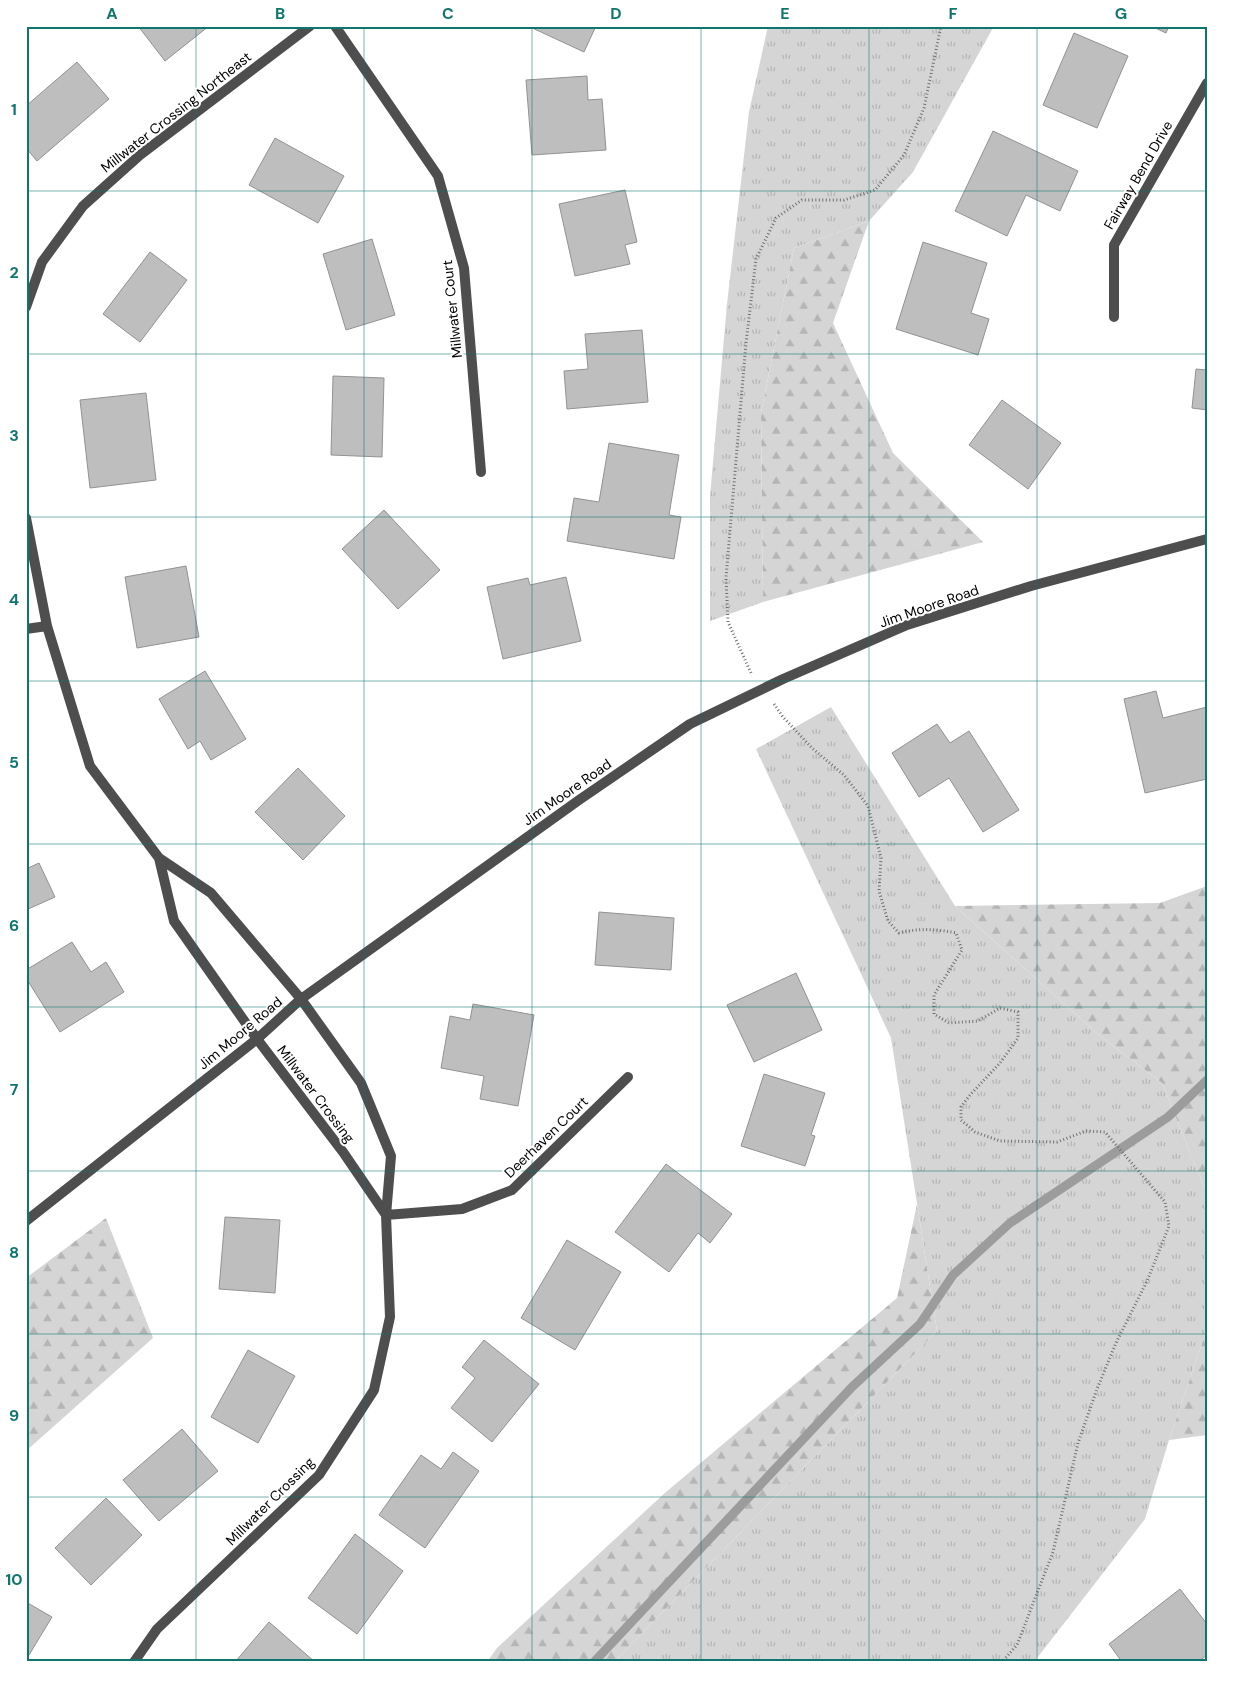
<svg xmlns="http://www.w3.org/2000/svg" width="1233" height="1688" viewBox="0 0 1233 1688" font-family="'DM Sans',sans-serif">
<style>
.grass{fill:url(#grass-tufts)}
.forest{fill:url(#forest-firs)}
.lines{fill:none;stroke-linecap:round;stroke-linejoin:round}
.stream{stroke:#9c9c9c;stroke-width:9}
.building{fill:#bebebe;stroke:#929292}
.path{stroke:#707070;stroke-width:3;stroke-dasharray:1 2.5;stroke-linecap:butt}
.minor{stroke:#4e4e4e;stroke-width:10}
.tertiary{stroke:#4e4e4e;stroke-width:10}
.grid{fill:none;stroke:#0f766e;stroke-width:1;stroke-opacity:0.55}
.labels{text-anchor:middle;stroke-width:4;stroke-linejoin:round;paint-order:stroke}
.street-label{font-size:14px;fill:#000;stroke:#fff}
.neatline{fill:none;stroke:#0f766e;stroke-width:2}
.grid-label{font-size:16px;text-anchor:middle;font-weight:bold;fill:#0f766e}
</style>
<defs>
<pattern id="grass-tufts" width="24" height="20" patternUnits="userSpaceOnUse" patternTransform="scale(1.25)"><rect width="24" height="20" fill="#d5d5d5"/><path d="M3 7l-1-3M5 7V3M7 7l1-3M15 17l-1-3M17 17v-4M19 17l1-3" fill="none" stroke="#b5b5b5"/></pattern>
<pattern id="forest-firs" width="22" height="20" patternUnits="userSpaceOnUse" patternTransform="scale(1.25)"><rect width="22" height="20" fill="#d5d5d5"/><path d="M5 1l3.5 6h-7zM16 11l3.5 6h-7z" fill="#b5b5b5"/></pattern>
</defs>
<rect width="100%" height="100%" fill="#fff"/>
<path class="grass" d="M768 26H994L913 172 869 221 794 248 761 413 763 602 710 621V496L727 304 749 112Z
M831 707 955 906 1099 1035 1162 1083 1207 1194V1329L1169 1440 1145 1519 1034 1662H614L937 1331 891 1038 756 749Z"/>
<path class="forest" d="M869 221 833 323 893 453 983 542 763 602 761 413 794 248Z
M1207 886V1194L1162 1083 1099 1035 955 906 1160 903Z
M917 1204 937 1331 614 1662H487L497 1648 666 1492 897 1298Z
M106 1218 153 1338 26 1451V1278Z
M1207 1329V1435L1169 1440Z"/>
<g class="lines">
<path class="stream" d="M594 1662 852 1387 920 1324 953 1275 1010 1223 1168 1117 1207 1080"/>
</g>
<path class="building" d="M138 26H209L165 61Z
M528 26H596L584 52Z
M1151 26H1169L1166 33Z
M1074 33 1128 56 1097 128 1043 105Z
M77 62 109 99 37 161 26 148V106Z
M587 76 588 100 602 99 606 150 532 155 526 80Z
M993 131 1078 171 1060 211 1026 195 1007 236 955 211Z
M275 138 344 176 318 223 249 185Z
M625 190 637 242 625 245 630 264 575 276 559 204Z
M372 239 395 315 346 330 323 254Z
M923 242 987 263 971 313 989 319 978 355 896 329Z
M150 252 187 280 140 342 103 314Z
M642 330 648 402 567 409 564 371 588 369 585 334Z
M1196 369 1207 370V410L1192 408Z
M333 376 384 378 382 457 331 455Z
M146 393 156 480 90 488 80 400Z
M1002 400 1061 443 1028 489 969 445Z
M609 443 679 455 669 515 681 517 674 559 567 541 574 498 599 502Z
M384 510 440 570 398 609 342 549Z
M186 566 199 637 137 648 125 577Z
M566 577 581 641 503 659 487 587 528 578 530 585Z
M205 671 246 739 211 760 200 741 188 749 159 699Z
M1156 691 1163 718 1207 707V779L1145 793 1124 699Z
M937 724 950 743 969 731 1019 810 983 832 949 778 919 797 892 753Z
M298 768 345 816 303 860 255 812Z
M39 863 55 897 26 910V869Z
M599 912 674 918 671 970 595 965Z
M72 942 91 972 106 962 124 992 60 1032 26 978V970Z
M796 973 822 1030 754 1062 727 1005Z
M473 1004 534 1015 518 1106 480 1099 484 1076 441 1068 450 1016 470 1020Z
M764 1074 825 1093 811 1135 815 1136 805 1166 741 1146Z
M666 1164 732 1214 710 1243 698 1233 669 1272 615 1232Z
M225 1217 280 1220 275 1293 219 1289Z
M567 1240 621 1272 575 1350 521 1318Z
M484 1340 539 1384 492 1442 451 1408 475 1378 462 1367Z
M248 1350 295 1376 258 1443 211 1417Z
M182 1429 218 1471 159 1521 123 1480Z
M453 1452 479 1471 425 1548 379 1515 421 1455 441 1469Z
M106 1498 142 1535 91 1585 55 1548Z
M355 1534 403 1571 357 1634 308 1598Z
M1180 1589 1207 1624V1655L1198 1662H1122L1109 1644Z
M26 1602 52 1617 26 1660Z
M269 1622 315 1662H235Z"/>
<g class="lines">
<path class="path" d="M751 673 728 622 726 578 746 343 756 259 776 218 802 200H844L875 190 904 155 924 108 941 26
M774 704 783 717 812 748 844 775 868 806 881 858 879 891 888 921 899 933C919 928 937 929 956 933L962 950 934 995V1014L949 1023 978 1021 1000 1008 1018 1012V1038L1000 1063 970 1095 961 1107V1120L975 1132 1000 1141 1057 1142 1086 1131 1105 1132 1165 1202 1169 1226 1147 1281 1116 1343 1097 1389 1078 1443 1053 1552 1017 1645 1002 1662"/>
<path class="minor" d="M335 26 438 176 464 268 481 472
M26 307 42 262 83 206 140 155 310 26
M1114 317V245L1207 83
M26 518 47 626 90 766 159 858 211 893 301 999 361 1083 391 1156 386 1215 390 1317 374 1390 319 1475 157 1629 134 1662
M26 629 47 626
M159 858 174 921 257 1039 343 1152 386 1215
M386 1215 462 1209 512 1190 628 1077"/>
<path class="tertiary" d="M26 1221 257 1039 301 999 579 800 690 724 783 679 907 625 1031 586 1207 539"/>
</g>
<path class="grid" d="M196 26V1662M364 26V1662M532 26V1662M701 26V1662M869 26V1662M1037 26V1662M26 191H1207M26 354H1207M26 517H1207M26 681H1207M26 844H1207M26 1007H1207M26 1171H1207M26 1334H1207M26 1497H1207"/>
<g class="labels">
<g class="street-label">
<text transform="translate(176 112) rotate(-38)" y="5">Millwater Crossing Northeast</text>
<text transform="translate(1138 175) rotate(-60)" y="5">Fairway Bend Drive</text>
<text transform="translate(452 309) rotate(-96)" y="5">Millwater Court</text>
<text transform="translate(929 606) rotate(-19)" y="5">Jim Moore Road</text>
<text transform="translate(567 792) rotate(-35)" y="5">Jim Moore Road</text>
<text transform="translate(240 1033) rotate(-40)" y="5">Jim Moore Road</text>
<text transform="translate(316 1094) rotate(53)" y="5">Millwater Crossing</text>
<text transform="translate(546 1137) rotate(-44)" y="5">Deerhaven Court</text>
<text transform="translate(270 1501) rotate(-45)" y="5">Millwater Crossing</text>
</g>
</g>
<rect width="1233" height="1688" fill="none" stroke="#ffffff" stroke-width="55"/>
<rect x="28" y="28" width="1178" height="1632" class="neatline"/>
<g class="grid-label">
<text x="112" y="19">A</text>
<text x="280" y="19">B</text>
<text x="448" y="19">C</text>
<text x="616" y="19">D</text>
<text x="785" y="19">E</text>
<text x="953" y="19">F</text>
<text x="1121" y="19">G</text>
<text x="14" y="115">1</text>
<text x="14" y="278">2</text>
<text x="14" y="441">3</text>
<text x="14" y="605">4</text>
<text x="14" y="768">5</text>
<text x="14" y="931">6</text>
<text x="14" y="1095">7</text>
<text x="14" y="1258">8</text>
<text x="14" y="1421">9</text>
<text x="14" y="1585">10</text>
</g>
</svg>
